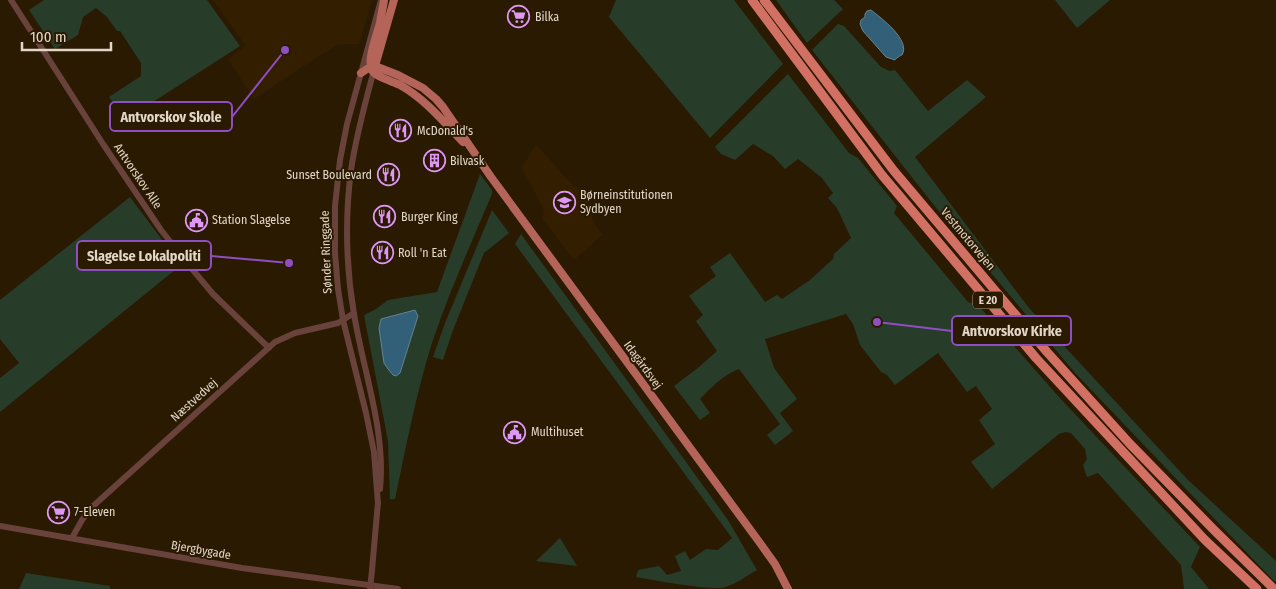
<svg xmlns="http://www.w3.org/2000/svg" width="1276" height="589" viewBox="0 0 1276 589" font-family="'Fira Sans Condensed',sans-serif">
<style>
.built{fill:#341e00}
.green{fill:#273c29}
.water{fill:#326078;stroke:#668390}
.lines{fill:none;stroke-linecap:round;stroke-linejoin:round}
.minor{stroke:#69423c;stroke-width:6}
.major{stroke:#b46458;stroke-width:8}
.highway{stroke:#d27163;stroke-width:9}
.minor-bridge{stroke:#69423c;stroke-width:6}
.labels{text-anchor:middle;stroke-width:4;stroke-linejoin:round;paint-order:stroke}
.shield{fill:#2b1a02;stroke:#aa9e8c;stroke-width:1}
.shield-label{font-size:11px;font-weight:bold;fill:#e1d6c7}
.poi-label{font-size:12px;fill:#e1d6c7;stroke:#2b1a02;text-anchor:start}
.street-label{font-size:12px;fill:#e1d6c7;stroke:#2b1a02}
.leader{fill:none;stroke:#8f4ec1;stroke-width:2}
.callout-dot{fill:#8f4ec1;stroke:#2b1a02;stroke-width:2}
.callout{fill:#2b1a02;stroke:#8f4ec1;stroke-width:2}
.callout-label{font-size:14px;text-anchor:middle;font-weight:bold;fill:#e1d6c7}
</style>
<rect width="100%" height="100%" fill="#2b1a02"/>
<path class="built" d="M213 0H372L359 44H347L337 45 322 54 254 99 228 59 246 46Z
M536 144 572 185 578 188 584 189 590 211 593 221 602 235 574 260 542 218 544 213V210L523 170V166Z"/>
<path class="green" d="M44 0H207L240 46 125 120 109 97 141 76V63L120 31H117L107 17 96 8 83 17 78 35 55 49 29 10Z
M616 0H734L783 64 710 138 609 17Z
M776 0H834L843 9 807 43Z
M1055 0H1110L1077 28Z
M838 24 844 26 881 67 890 71 895 70 928 111 967 80 986 97 915 157 1029 308 1188 480 1276 561V581H1274L1076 374 933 204 812 50Z
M788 74 849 153 858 158 897 206 894 213 968 302 978 305 1059 397 1200 547 1191 567 1209 589H1184L1181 565 1098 473 1087 477 1083 465 1087 459 1085 449 1071 433 1065 432 1059 434 992 489 971 462 995 444 979 420 992 409 976 386 967 392 938 353 895 385 887 375 881 372 860 345 853 324 846 314 765 339 774 368 797 399 780 413 793 431 775 445 767 435 780 424 739 369C723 375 712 387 700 399L710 413 700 420 674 386 699 367 717 351 696 321 703 315 689 296 716 276 710 267 730 253 765 302 777 295 782 299 810 280 833 259 834 254 851 238 837 208 828 198 833 193 822 178 798 159 785 169 773 156 753 144 735 160 721 154 715 147Z
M480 174 492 190V194C471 244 449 292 432 343 416 394 406 447 395 499H390L388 441 364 315 376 309 388 300 437 292Z
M130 197 181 265 0 412V378L19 363 0 339V300Z
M492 210 509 233 484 253 453 330 443 360 433 357 445 323Z
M521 234 728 520 757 570C746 576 735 585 722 588 702 589 658 581 636 577L638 570 659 566 667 575 681 571 675 556 685 551 690 560 706 549 718 550 732 538 515 244Z
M560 538 577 566 536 561Z
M26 573 110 586V589H19Z"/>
<path class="water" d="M871 10C881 18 911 40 902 55 901 55 895 59 895 60L886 57 863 31 860 24 861 20 865 17V14L867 11Z
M415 310 418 316 400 373 396 376 393 375 388 369 384 363 379 328 381 319Z"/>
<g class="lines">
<path class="minor" d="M11 0 103 144 161 230 187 263 213 294 269 348
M374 70C365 103 356 136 351 170 345 217 346 267 354 314 363 370 386 431 380 489
M378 504 374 452 366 413 343 320 338 289 335 253V206L340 160 347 124 381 0
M0 526 242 568 398 589
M72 538 82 520 91 508 275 342 295 333 338 323 354 313
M372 570 378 502"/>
<path class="major" d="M384 0C383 8 381 15 380 23 377 34 368 58 371 68 372 76 392 81 400 85 425 99 443 121 463 142
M375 66 394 0
M361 73 367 69 375 66 398 75 423 88 436 99 443 107 491 177 760 543 775 564 788 589"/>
<path class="highway" d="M752 0 882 175 1036 358 1205 540 1257 589
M764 0 894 171 1047 352 1130 444 1215 531 1274 589"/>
<path class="minor-bridge" d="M370 589 372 570"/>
</g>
<defs>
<symbol id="supermarket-ring" viewBox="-11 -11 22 22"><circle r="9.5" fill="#2b1a02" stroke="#de98f3" stroke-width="1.5"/><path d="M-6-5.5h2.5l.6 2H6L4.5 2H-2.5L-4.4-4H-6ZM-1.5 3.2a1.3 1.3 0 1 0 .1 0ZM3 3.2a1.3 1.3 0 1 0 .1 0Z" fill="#de98f3"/></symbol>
<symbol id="restaurant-ring" viewBox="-11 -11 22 22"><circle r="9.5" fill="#2b1a02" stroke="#de98f3" stroke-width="1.5"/><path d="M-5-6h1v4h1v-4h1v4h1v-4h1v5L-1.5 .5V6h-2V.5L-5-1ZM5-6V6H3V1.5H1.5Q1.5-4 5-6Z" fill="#de98f3"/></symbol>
<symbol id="building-ring" viewBox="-11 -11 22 22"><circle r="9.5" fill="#2b1a02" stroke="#de98f3" stroke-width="1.5"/><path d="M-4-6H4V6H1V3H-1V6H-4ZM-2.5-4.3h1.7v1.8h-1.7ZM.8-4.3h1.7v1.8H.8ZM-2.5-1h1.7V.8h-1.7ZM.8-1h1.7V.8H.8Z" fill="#de98f3"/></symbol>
<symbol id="school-ring" viewBox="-11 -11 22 22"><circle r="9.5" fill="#2b1a02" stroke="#de98f3" stroke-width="1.5"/><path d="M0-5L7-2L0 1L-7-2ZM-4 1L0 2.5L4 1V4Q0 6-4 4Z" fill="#de98f3"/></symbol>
<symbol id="civic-ring" viewBox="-11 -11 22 22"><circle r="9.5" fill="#2b1a02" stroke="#de98f3" stroke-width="1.5"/><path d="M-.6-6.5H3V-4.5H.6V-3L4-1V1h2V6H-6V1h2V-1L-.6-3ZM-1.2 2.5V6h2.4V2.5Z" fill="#de98f3"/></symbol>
</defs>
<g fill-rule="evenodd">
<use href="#supermarket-ring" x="506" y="4" width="25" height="25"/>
<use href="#restaurant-ring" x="388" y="118" width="25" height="25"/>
<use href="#building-ring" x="422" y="148" width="25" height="25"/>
<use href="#restaurant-ring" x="376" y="162" width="25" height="25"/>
<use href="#school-ring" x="552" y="190" width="25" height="25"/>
<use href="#restaurant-ring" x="372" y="204" width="25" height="25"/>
<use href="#civic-ring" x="184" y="208" width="25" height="25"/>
<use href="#restaurant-ring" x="370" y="240" width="25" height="25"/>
<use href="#civic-ring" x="502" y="420" width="25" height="25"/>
<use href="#supermarket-ring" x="46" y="500" width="25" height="25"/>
</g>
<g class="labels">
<rect class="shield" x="973" y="291.5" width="30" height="17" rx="4"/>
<g class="shield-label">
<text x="988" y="304">E 20</text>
</g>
<g class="poi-label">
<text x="535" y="21">Bilka</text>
<text x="417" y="135">McDonald's</text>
<text x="450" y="165">Bilvask</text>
<text x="372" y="179" text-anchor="end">Sunset Boulevard</text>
<text x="580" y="199">Børneinstitutionen<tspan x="580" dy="14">Sydbyen</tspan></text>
<text x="401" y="221">Burger King</text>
<text x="212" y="224">Station Slagelse</text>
<text x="398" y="257">Roll 'n Eat</text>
<text x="531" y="436">Multihuset</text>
<text x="74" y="516">7-Eleven</text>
</g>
<g class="street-label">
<text transform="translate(138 176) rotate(56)" y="4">Antvorskov Alle</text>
<text transform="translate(968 239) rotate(50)" y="4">Vestmotorvejen</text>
<text transform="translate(326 252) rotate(-92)" y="4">Sønder Ringgade</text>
<text transform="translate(643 365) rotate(54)" y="4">Idagårdsvej</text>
<text transform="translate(194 400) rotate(-42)" y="4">Næstvedvej</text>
<text transform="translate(201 550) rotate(10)" y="4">Bjergbygade</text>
</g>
</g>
<path class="leader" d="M285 50L232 117M289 263L211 256M877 322L952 331"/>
<g class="callout-dot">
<circle cx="285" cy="50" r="5"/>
<circle cx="289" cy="263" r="5"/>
<circle cx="877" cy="322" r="5"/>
</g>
<g class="callout">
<rect x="110" y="102" width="122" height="29" rx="5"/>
<rect x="77" y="241" width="134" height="29" rx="5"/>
<rect x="952" y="316" width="119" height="29" rx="5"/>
</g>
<g class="callout-label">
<text x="171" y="122">Antvorskov Skole</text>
<text x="144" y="261">Slagelse Lokalpoliti</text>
<text x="1012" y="336">Antvorskov Kirke</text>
</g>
<path d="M22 42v8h89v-8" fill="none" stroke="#e1d6c7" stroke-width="2.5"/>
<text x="30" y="42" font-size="15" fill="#e1d6c7" stroke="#2b1a02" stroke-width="4" paint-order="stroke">100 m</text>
</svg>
